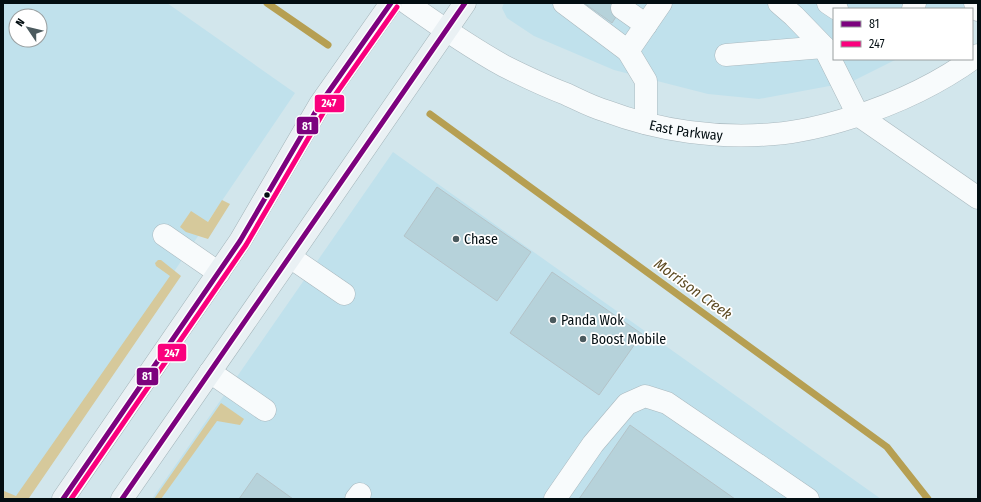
<svg xmlns="http://www.w3.org/2000/svg" width="981" height="502" viewBox="0 0 981 502" font-family="'Fira Sans Condensed',sans-serif">
<style>
.built{fill:#c0e1ec;fill-rule:evenodd}
.green{fill:#d6c99b}
.lines{fill:none;stroke-linecap:round;stroke-linejoin:round}
.stream{stroke:#b69f52;stroke-width:7}
.building{fill:#b6d2da;stroke:#b4c3c8}
.minor-casing{stroke:#aab9bf;stroke-width:23}
.major-casing{stroke:#a3b4b9;stroke-width:23}
.minor{stroke:#f8fbfc;stroke-width:22}
.major{stroke:#eaf1f4;stroke-width:22}
.bus-1-casing{stroke:#fff;stroke-width:8}
.bus-2-casing{stroke:#fff;stroke-width:8}
.bus-1{stroke:#7c027e;stroke-width:5}
.bus-2{stroke:#fa007d;stroke-width:5}
.bus-dot{fill:#030e12;stroke:#fff;stroke-width:1.5}
.poi-dot{fill:#4b5a5e;stroke:#fff;stroke-width:1.5}
.labels{text-anchor:middle;stroke-width:3.5;stroke-linejoin:round;paint-order:stroke}
.street-label{font-size:14px;fill:#030e12;stroke:#fff}
.poi-label{font-size:14px;fill:#030e12;stroke:#fff;text-anchor:start}
.water-label{font-size:15px;font-style:italic;fill:#5d4b23;stroke:#fff}
.line-badge{stroke:#fff;stroke-width:1.5}
.badge-label{font-size:11px;text-anchor:middle;font-weight:bold;fill:#fff}
</style>
<rect width="100%" height="100%" fill="#d2e6ec"/>
<path class="built" d="M3 3H167L295 93 20 499H3ZM16 16H40V40H16Z
M504 3H978L972 9H834V59H897L851 82 759 99 708 94 614 70 534 36 507 18 502 8Z
M393 152 881 499H152Z"/>
<path class="green" d="M222 200 230 204 208 239 186 232 180 227 191 211 208 222Z
M158 260H161L181 276 29 498 3 499 4 491 16 496 170 276 156 266 155 263Z
M221 403 244 419 240 425 217 421 161 499H154Z"/>
<g class="lines">
<path class="stream" d="M267 3 328 45
M430 114 887 447 928 499"/>
</g>
<path class="building" d="M584 3H625L612 23Z
M437 187 531 252 497 301 404 236Z
M552 272 642 334 599 395 510 333Z
M630 425 735 499H579Z
M257 473 293 499H239Z"/>
<g class="lines">
<defs>
<g id="minor">
<path id="s1" d="M407 3C438 25 470 47 504 66 524 76 545 86 566 94 579 100 592 107 606 111 659 131 718 139 774 134 801 132 828 125 853 117 898 103 940 83 978 55"/>
<path d="M564 3 628 51 646 81V123"/>
<path d="M779 3 794 16 824 47 858 115 978 198"/>
<path d="M828 3 837 9"/>
<path d="M975 3 978 10"/>
<path d="M622 8 646 25"/>
<path d="M913 9 915 3"/>
<path d="M628 51 661 3"/>
<path d="M726 55 824 47"/>
<path d="M164 235 219 273"/>
<path d="M290 257 344 294"/>
<path d="M210 372 265 410"/>
<path d="M356 499 360 494"/>
<path d="M555 499 593 444 627 404 645 396 667 403 808 499"/>
</g>
<path id="major" d="M63 499 240 241 320 104 391 3
M122 499 290 257 465 3"/>
</defs>
<use href="#minor" class="minor-casing"/>
<use href="#major" class="major-casing"/>
<use href="#minor" class="minor"/>
<use href="#major" class="major"/>
<defs>
<path id="bus-1" d="M63 499 240 241 320 104 391 3
M122 499 465 3"/>
<path id="bus-2" d="M71 499 246 245 326 108 397 7"/>
</defs>
<use href="#bus-1" class="bus-1-casing"/>
<use href="#bus-2" class="bus-2-casing"/>
<use href="#bus-1" class="bus-1"/>
<use href="#bus-2" class="bus-2"/>
</g>
<circle class="bus-dot" cx="267" cy="195" r="3.5"/>
<g class="poi-dot">
<circle cx="456" cy="239" r="4"/>
<circle cx="553" cy="320" r="4"/>
<circle cx="583" cy="339" r="4"/>
</g>
<g class="labels">
<g class="street-label">
<text dy="5" stroke="none"><textPath href="#s1" startOffset="310">East Parkway</textPath></text>
</g>
<g class="poi-label">
<text x="464" y="244">Chase</text>
<text x="561" y="325">Panda Wok</text>
<text x="591" y="344">Boost Mobile</text>
</g>
<g class="water-label">
<text transform="translate(693 289) rotate(36)" y="5">Morrison Creek</text>
</g>
</g>
<g class="line-badge">
<rect x="314" y="94" width="31" height="19" rx="4" fill="#fa007d"/>
<rect x="296" y="116" width="23" height="19" rx="4" fill="#7c027e"/>
<rect x="157" y="343" width="30" height="19" rx="4" fill="#fa007d"/>
<rect x="136" y="367" width="23" height="19" rx="4" fill="#7c027e"/>
</g>
<g class="badge-label">
<text x="329" y="107">247</text>
<text x="307" y="130">81</text>
<text x="172" y="357">247</text>
<text x="147" y="380">81</text>
</g>
<rect width="981" height="502" fill="none" stroke="#030e12" stroke-width="8"/>
<rect x="833" y="8" width="140" height="52" fill="#ffffff" stroke="#9a9fa0"/>
<rect x="841" y="21" width="20" height="6" fill="#7c027e" stroke="#9a9fa0"/>
<text x="869" y="28" font-size="12" fill="#030e12">81</text>
<rect x="841" y="41" width="20" height="6" fill="#fa007d" stroke="#9a9fa0"/>
<text x="869" y="48" font-size="12" fill="#030e12">247</text>
<g transform="translate(28 28) rotate(305)"><circle r="19" fill="#ffffff" stroke="#9a9fa0"/>
<path d="M0-3L7 15L0 10L-7 15Z" fill="#4b5a5e"/>
<text y="-6" font-size="11" font-weight="bold" text-anchor="middle" fill="#030e12">N</text>
</g>
</svg>
